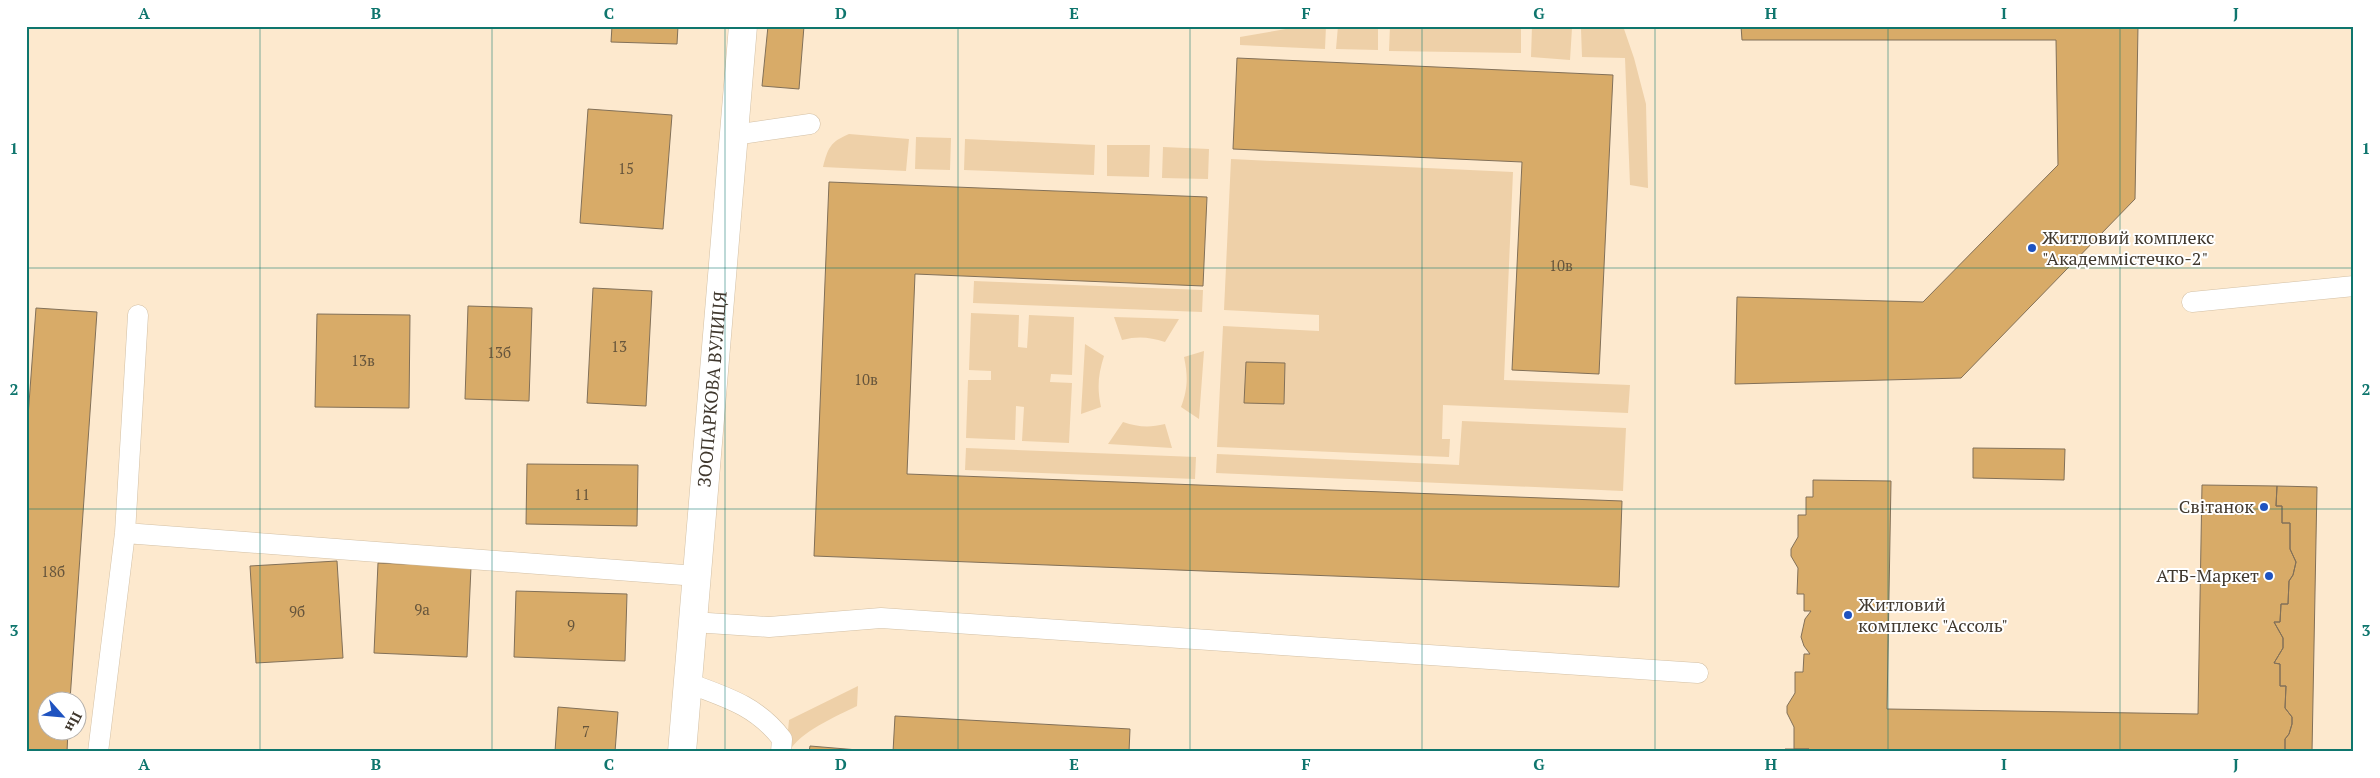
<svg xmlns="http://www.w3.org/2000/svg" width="2380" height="778" viewBox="0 0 2380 778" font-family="'PT Serif',serif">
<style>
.green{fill:#eed0a8}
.building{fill:#d8ab68;stroke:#827058}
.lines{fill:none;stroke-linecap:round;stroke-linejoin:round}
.service-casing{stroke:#d3c0a5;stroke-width:21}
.minor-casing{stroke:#d3c0a5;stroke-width:29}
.service{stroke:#fff;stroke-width:20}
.minor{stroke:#fff;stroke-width:28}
.grid{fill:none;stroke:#0f766e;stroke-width:1;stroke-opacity:0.55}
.poi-dot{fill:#1f53c0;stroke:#fff;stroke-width:2}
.labels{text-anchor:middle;stroke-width:4;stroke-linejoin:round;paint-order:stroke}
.number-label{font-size:15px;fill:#66553c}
.poi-label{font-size:18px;fill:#40382e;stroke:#fff;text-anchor:start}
.street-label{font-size:18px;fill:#40382e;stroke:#fff}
.neatline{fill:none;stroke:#0f766e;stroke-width:2}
.grid-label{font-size:16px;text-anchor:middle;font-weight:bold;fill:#0f766e}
</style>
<rect width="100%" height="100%" fill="#fde9ce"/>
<path class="green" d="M1303 26H1326L1325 49 1240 45V37Z
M1338 26H1378V50L1336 49Z
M1390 26H1521V53L1389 51Z
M1532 26 1572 28 1570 60 1531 57Z
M1581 29H1624L1634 58 1646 104 1648 188 1630 185 1625 58 1582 57Z
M849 134 909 139 906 171 823 167C828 148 830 142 849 134Z
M916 137 951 138 950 170 915 169Z
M965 139 1095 145 1094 175 964 170Z
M1107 145H1150L1149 177 1107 176Z
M1163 147 1209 149 1208 179 1162 178Z
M1231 159 1513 172 1504 380 1630 385 1628 413 1443 405 1442 439H1450L1449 457 1217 447 1223 326 1319 331V315L1224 310Z
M974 281 1203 290 1202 312 973 303Z
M971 313 1019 315 1018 347 1027 348 1029 315 1074 317 1072 375 1051 374 1050 382 1072 383 1069 443 1022 441 1024 407 1016 406 1015 440 966 438 968 380H991V371L969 370Z
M1114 317 1179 319 1165 342C1149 337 1138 336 1122 340Z
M1085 344 1104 356C1098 375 1097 388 1101 407L1081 414Z
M1204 351 1199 419 1181 407C1188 389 1188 376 1184 357Z
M1462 421 1626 428 1623 491 1216 473 1217 454 1459 465Z
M1123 422C1138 427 1149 428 1165 424L1172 448 1108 444Z
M966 448 1196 457 1195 479 965 470Z
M858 686 857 706C837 716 799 732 789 752H786L789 720Z"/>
<path class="building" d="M612 26H678L677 44 611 42Z
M768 26H804L799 89 762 86Z
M1741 26H2138L2135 199 1961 378 1735 384 1737 297 1923 302 2058 165 2056 40H1742Z
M1237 58 1613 75 1599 374 1512 370 1522 162 1233 149Z
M588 109 672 115 663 229 580 223Z
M829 182 1207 197 1203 286 915 274 907 474 1622 501 1619 587 814 556Z
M593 288 652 291 646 406 587 403Z
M468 306 532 308 529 401 465 399Z
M36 308 97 312 70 700H48V730H68L67 752H26V444Z
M317 314 410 315 409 408 315 407Z
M1246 362 1285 363 1284 404 1244 403Z
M1973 448 2065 449 2064 480 1973 478Z
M527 464 638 465 637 526 526 524Z
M1813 480 1891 481 1887 709 2198 714 2202 485 2277 486 2276 506H2282V523H2290V549L2296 562 2293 575 2289 581 2288 604H2281L2280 622H2274L2283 638V648L2274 663 2280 664V686H2286L2285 708 2292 717V724L2289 734 2285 739V752H1809V749H1794V727L1787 713V706L1795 693V672H1803L1804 654H1810L1804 646 1801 637 1805 619 1811 611H1804V594H1797L1798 568 1791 556V549L1798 537V515H1806V497H1813Z
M2277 486 2317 487 2312 752H2285V739L2289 734 2292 724V717L2285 708 2286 686H2280V664L2274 663 2283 648V638L2274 622H2280L2281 604H2288L2289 581 2293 575 2296 562 2290 549V523H2282V506H2276Z
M337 561 343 658 256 663 250 566Z
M378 563 471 567 467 657 374 653Z
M516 591 627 594 625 661 514 657Z
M558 707 618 712 615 752H555Z
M895 716 1130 729 1129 752H893Z
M810 746 882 752H809Z
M1785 749H1809V752H1785Z"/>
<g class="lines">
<defs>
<path id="service" d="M734 135 810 124
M2192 302 2354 286
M125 533 697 576
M693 622 769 627 881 618 1698 673
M688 683C726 697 757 706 782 739L781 752
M98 752 125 533 138 315"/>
<g id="minor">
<path id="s1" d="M682 752 743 26"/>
</g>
</defs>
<use href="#service" class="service-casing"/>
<use href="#minor" class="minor-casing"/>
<use href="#service" class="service"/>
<use href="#minor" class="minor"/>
</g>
<path class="grid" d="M260 26V752M492 26V752M725 26V752M958 26V752M1190 26V752M1422 26V752M1655 26V752M1888 26V752M2120 26V752M26 268H2354M26 509H2354"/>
<g class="poi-dot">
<circle cx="2032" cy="248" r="5"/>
<circle cx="2264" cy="507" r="5"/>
<circle cx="2269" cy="576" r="5"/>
<circle cx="1848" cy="615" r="5"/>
</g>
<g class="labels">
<g class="number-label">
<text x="626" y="174">15</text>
<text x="1561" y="271">10в</text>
<text x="619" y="352">13</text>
<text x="499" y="358">13б</text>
<text x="363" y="366">13в</text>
<text x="866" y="385">10в</text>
<text x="582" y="500">11</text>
<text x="53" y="577">18б</text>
<text x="422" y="615">9а</text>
<text x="297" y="617">9б</text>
<text x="571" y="631">9</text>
<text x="586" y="737">7</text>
</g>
<g class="poi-label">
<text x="2042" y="244">Житловий комплекс<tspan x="2042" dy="21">"Академмістечко-2"</tspan></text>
<text x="2254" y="513" text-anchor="end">Світанок</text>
<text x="2259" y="582" text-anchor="end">АТБ-Маркет</text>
<text x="1858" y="611">Житловий<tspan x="1858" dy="21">комплекс "Ассоль"</tspan></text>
</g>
<g class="street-label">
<text dy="6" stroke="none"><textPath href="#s1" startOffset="364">ЗООПАРКОВА ВУЛИЦЯ</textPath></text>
</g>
</g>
<rect width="2380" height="778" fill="none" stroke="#ffffff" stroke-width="55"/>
<g transform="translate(62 716) rotate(117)"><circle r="24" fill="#ffffff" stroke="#b3afab"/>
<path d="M0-4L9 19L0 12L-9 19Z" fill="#1f53c0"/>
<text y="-8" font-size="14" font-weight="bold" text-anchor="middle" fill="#40382e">Пн</text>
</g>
<rect x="28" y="28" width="2324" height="722" class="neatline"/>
<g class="grid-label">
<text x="144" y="19">A</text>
<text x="376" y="19">B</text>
<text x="609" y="19">C</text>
<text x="841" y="19">D</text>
<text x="1074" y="19">E</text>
<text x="1306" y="19">F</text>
<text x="1539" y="19">G</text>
<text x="1771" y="19">H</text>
<text x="2004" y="19">I</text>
<text x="2236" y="19">J</text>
<text x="14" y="154">1</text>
<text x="2366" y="154">1</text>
<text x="14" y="395">2</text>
<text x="2366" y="395">2</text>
<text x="14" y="636">3</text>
<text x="2366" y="636">3</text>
<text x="144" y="770">A</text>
<text x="376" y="770">B</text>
<text x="609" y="770">C</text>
<text x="841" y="770">D</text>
<text x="1074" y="770">E</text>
<text x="1306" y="770">F</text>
<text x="1539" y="770">G</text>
<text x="1771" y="770">H</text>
<text x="2004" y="770">I</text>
<text x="2236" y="770">J</text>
</g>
</svg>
